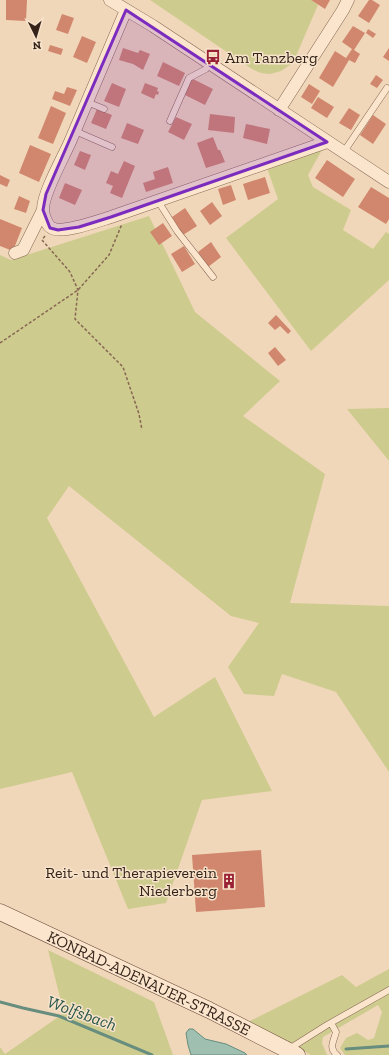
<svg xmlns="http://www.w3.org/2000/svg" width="389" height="1055" viewBox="0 0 389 1055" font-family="'Zilla Slab',serif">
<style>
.green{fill:#cecb8e}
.water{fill:#9fc0b1;stroke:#668d7e}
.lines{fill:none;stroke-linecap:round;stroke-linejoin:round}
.stream{stroke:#668d7e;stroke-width:3}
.building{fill:#d1876d}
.lane-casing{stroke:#876754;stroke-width:7}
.street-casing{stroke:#876754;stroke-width:13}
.secondary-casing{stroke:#694837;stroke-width:17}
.path{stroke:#876754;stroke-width:1.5;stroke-dasharray:3 2;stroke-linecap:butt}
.lane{stroke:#fbe6cd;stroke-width:6}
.street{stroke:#fbe6cd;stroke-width:12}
.secondary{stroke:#fbe6cd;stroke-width:16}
.marked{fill:#7b2cbf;fill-opacity:0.2;stroke:#7b2cbf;stroke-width:3;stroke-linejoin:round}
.labels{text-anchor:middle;stroke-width:3;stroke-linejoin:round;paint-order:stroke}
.poi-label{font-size:16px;fill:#35231a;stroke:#f7e3ca;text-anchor:start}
.street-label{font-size:16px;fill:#35231a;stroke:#f7e3ca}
.water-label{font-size:17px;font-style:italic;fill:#28564c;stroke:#f7e3ca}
</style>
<rect width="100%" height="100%" fill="#f0d7ba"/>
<path class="green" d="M150 0H311L318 5 293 63 281 71 270 74 261 73 252 69Z
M323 148 308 175 313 187 351 210 343 230 373 249 386 232 389 234V280L311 351 226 238 278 199 267 168Z
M149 216 195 312 280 381 243 416 325 474 290 603 389 606V772L336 692 282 674 274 696 244 694 228 667 259 623 231 616 69 486 47 518 154 717 215 677 272 791 202 800 166 903 128 909 72 772 0 789V255L11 260Z
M389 408V461L347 409Z
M48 950 154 1002 173 1055H0V1047L5 1054 64 1013Z
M389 969V1055H345L340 1048 346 1038 357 1033 368 1040 374 1038 382 1012 378 1005 323 1037 322 1043 327 1055H311L248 1022 342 975 356 987Z"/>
<path class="water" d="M189 1029H193L205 1039 226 1044 245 1053 247 1055H191L188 1045 186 1033Z"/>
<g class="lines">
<path class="stream" d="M0 1002 23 1008 59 1016 152 1055
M346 1049 389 1046"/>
</g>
<path class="building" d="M6 0H27L26 21 6 20Z
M311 0H330L325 9Z
M369 0H372L380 5 369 23 358 16Z
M62 14 74 18 68 34 56 30Z
M353 26 365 33 354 50 360 54 355 63 349 60 333 87 319 78 335 51 346 58 352 49 342 42Z
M368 29 376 34 373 38 366 33Z
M82 36 96 42 87 63 73 57Z
M50 45 63 49 61 55 48 51Z
M123 48 138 53 140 50 150 54 143 70 133 64 119 60Z
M389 48V61L383 57Z
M163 62 185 73 179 86 157 76Z
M376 75 383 80 377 88 370 84Z
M191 78 213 89 205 105 183 94Z
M112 83 126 89 119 107 104 101Z
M145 83 158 88 157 91 159 92 158 95 156 94 154 99 141 93Z
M309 84 320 91 312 104 301 97Z
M67 87 77 90 70 106 52 99 55 91 64 94Z
M318 97 334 107 327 118 311 108Z
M51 106 66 113 53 144 38 138Z
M349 108 360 115 351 130 339 123Z
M97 109 112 115 106 129 91 123Z
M210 114 235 117 234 133 208 130Z
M373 115 386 124 373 144 360 135Z
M176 117 192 124 184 140 168 132Z
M127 123 144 130 138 144 121 138Z
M246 124 270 129 267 144 243 138Z
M213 137 218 150H220L225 162 206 168 197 143Z
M30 145 51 154 39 182 19 173Z
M80 151 91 155 85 170 74 165Z
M327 160 355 179 343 197 315 178Z
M124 161 135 166 122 198 110 193 113 186 106 183 111 171 118 174Z
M168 167 173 183 146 192 143 183 155 179 153 172Z
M0 175 10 180 7 187 0 184Z
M265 177 270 193 248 200 243 184Z
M65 183 82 190 75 205 59 198Z
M231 185 236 200 223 205 218 189Z
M371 187 389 198V219L386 224 358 207Z
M19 196 30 201 26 213 14 209Z
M212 202 222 216 210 225 200 211Z
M185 208 197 226 183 235 172 217Z
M0 219 22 228 13 251 0 246Z
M163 223 172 236 159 245 150 232Z
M211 242 221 257 208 267 198 252Z
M184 246 195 264 182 272 171 254Z
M276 315 291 331 288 334 280 326 275 330 268 323Z
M275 347 286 360 278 366 268 353Z
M261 850 265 907 196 912 192 855Z"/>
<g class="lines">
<defs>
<path id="lane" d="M87 102 104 109
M170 121 189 78 206 69 209 63
M75 131 112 147
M343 153 387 88
M158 201 177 231 213 277
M331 1023 336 1032C334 1041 328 1048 337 1055
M289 1049 327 1025 389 990"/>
<path id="street" d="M110 0 153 26 389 182
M126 10C107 54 89 98 70 142 63 158 43 193 43 209 43 215 47 226 52 228 62 234 98 221 111 217L327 142
M279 110 343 10 348 0
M15 253 23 250 43 210"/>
<g id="secondary">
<path id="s1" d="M0 912 209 1010 297 1055"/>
</g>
</defs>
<use href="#lane" class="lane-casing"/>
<use href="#street" class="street-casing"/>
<use href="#secondary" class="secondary-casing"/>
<path class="path" d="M45 236 42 240 70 272 78 290 75 319 123 367 139 414 142 430
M0 343 78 290 109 255 122 224"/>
<use href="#lane" class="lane"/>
<use href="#street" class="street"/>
<use href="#secondary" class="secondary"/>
</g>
<path class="marked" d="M126 10 327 142 111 217 79 227 58 230 50 228 43 210 46 194Z"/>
<defs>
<symbol id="bus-bare" viewBox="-9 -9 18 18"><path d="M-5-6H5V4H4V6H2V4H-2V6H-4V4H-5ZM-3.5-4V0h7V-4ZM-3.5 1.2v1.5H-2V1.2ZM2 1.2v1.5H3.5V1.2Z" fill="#992135" stroke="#f7e3ca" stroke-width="2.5" paint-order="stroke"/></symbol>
<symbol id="building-bare" viewBox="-9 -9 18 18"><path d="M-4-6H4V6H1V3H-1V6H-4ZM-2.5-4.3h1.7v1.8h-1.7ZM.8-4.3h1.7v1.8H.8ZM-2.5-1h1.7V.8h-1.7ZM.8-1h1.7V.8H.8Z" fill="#992135" stroke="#f7e3ca" stroke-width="2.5" paint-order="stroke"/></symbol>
</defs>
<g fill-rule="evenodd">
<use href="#bus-bare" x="202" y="46" width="22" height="22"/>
<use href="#building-bare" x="218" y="870" width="22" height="22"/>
</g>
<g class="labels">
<g class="poi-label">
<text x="225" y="63">Am Tanzberg</text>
<text x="217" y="878" text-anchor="end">Reit- und Therapieverein<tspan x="217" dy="18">Niederberg</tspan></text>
</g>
<g class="street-label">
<text dy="6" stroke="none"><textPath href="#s1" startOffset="165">KONRAD-ADENAUER-STRASSE</textPath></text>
</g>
<g class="water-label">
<text transform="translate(82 1013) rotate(20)" y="6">Wolfsbach</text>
</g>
</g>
<g transform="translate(36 36) rotate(175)" stroke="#f7e3ca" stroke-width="3" paint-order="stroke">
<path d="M0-3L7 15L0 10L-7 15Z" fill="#35231a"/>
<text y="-6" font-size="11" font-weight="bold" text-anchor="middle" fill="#35231a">N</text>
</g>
</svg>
